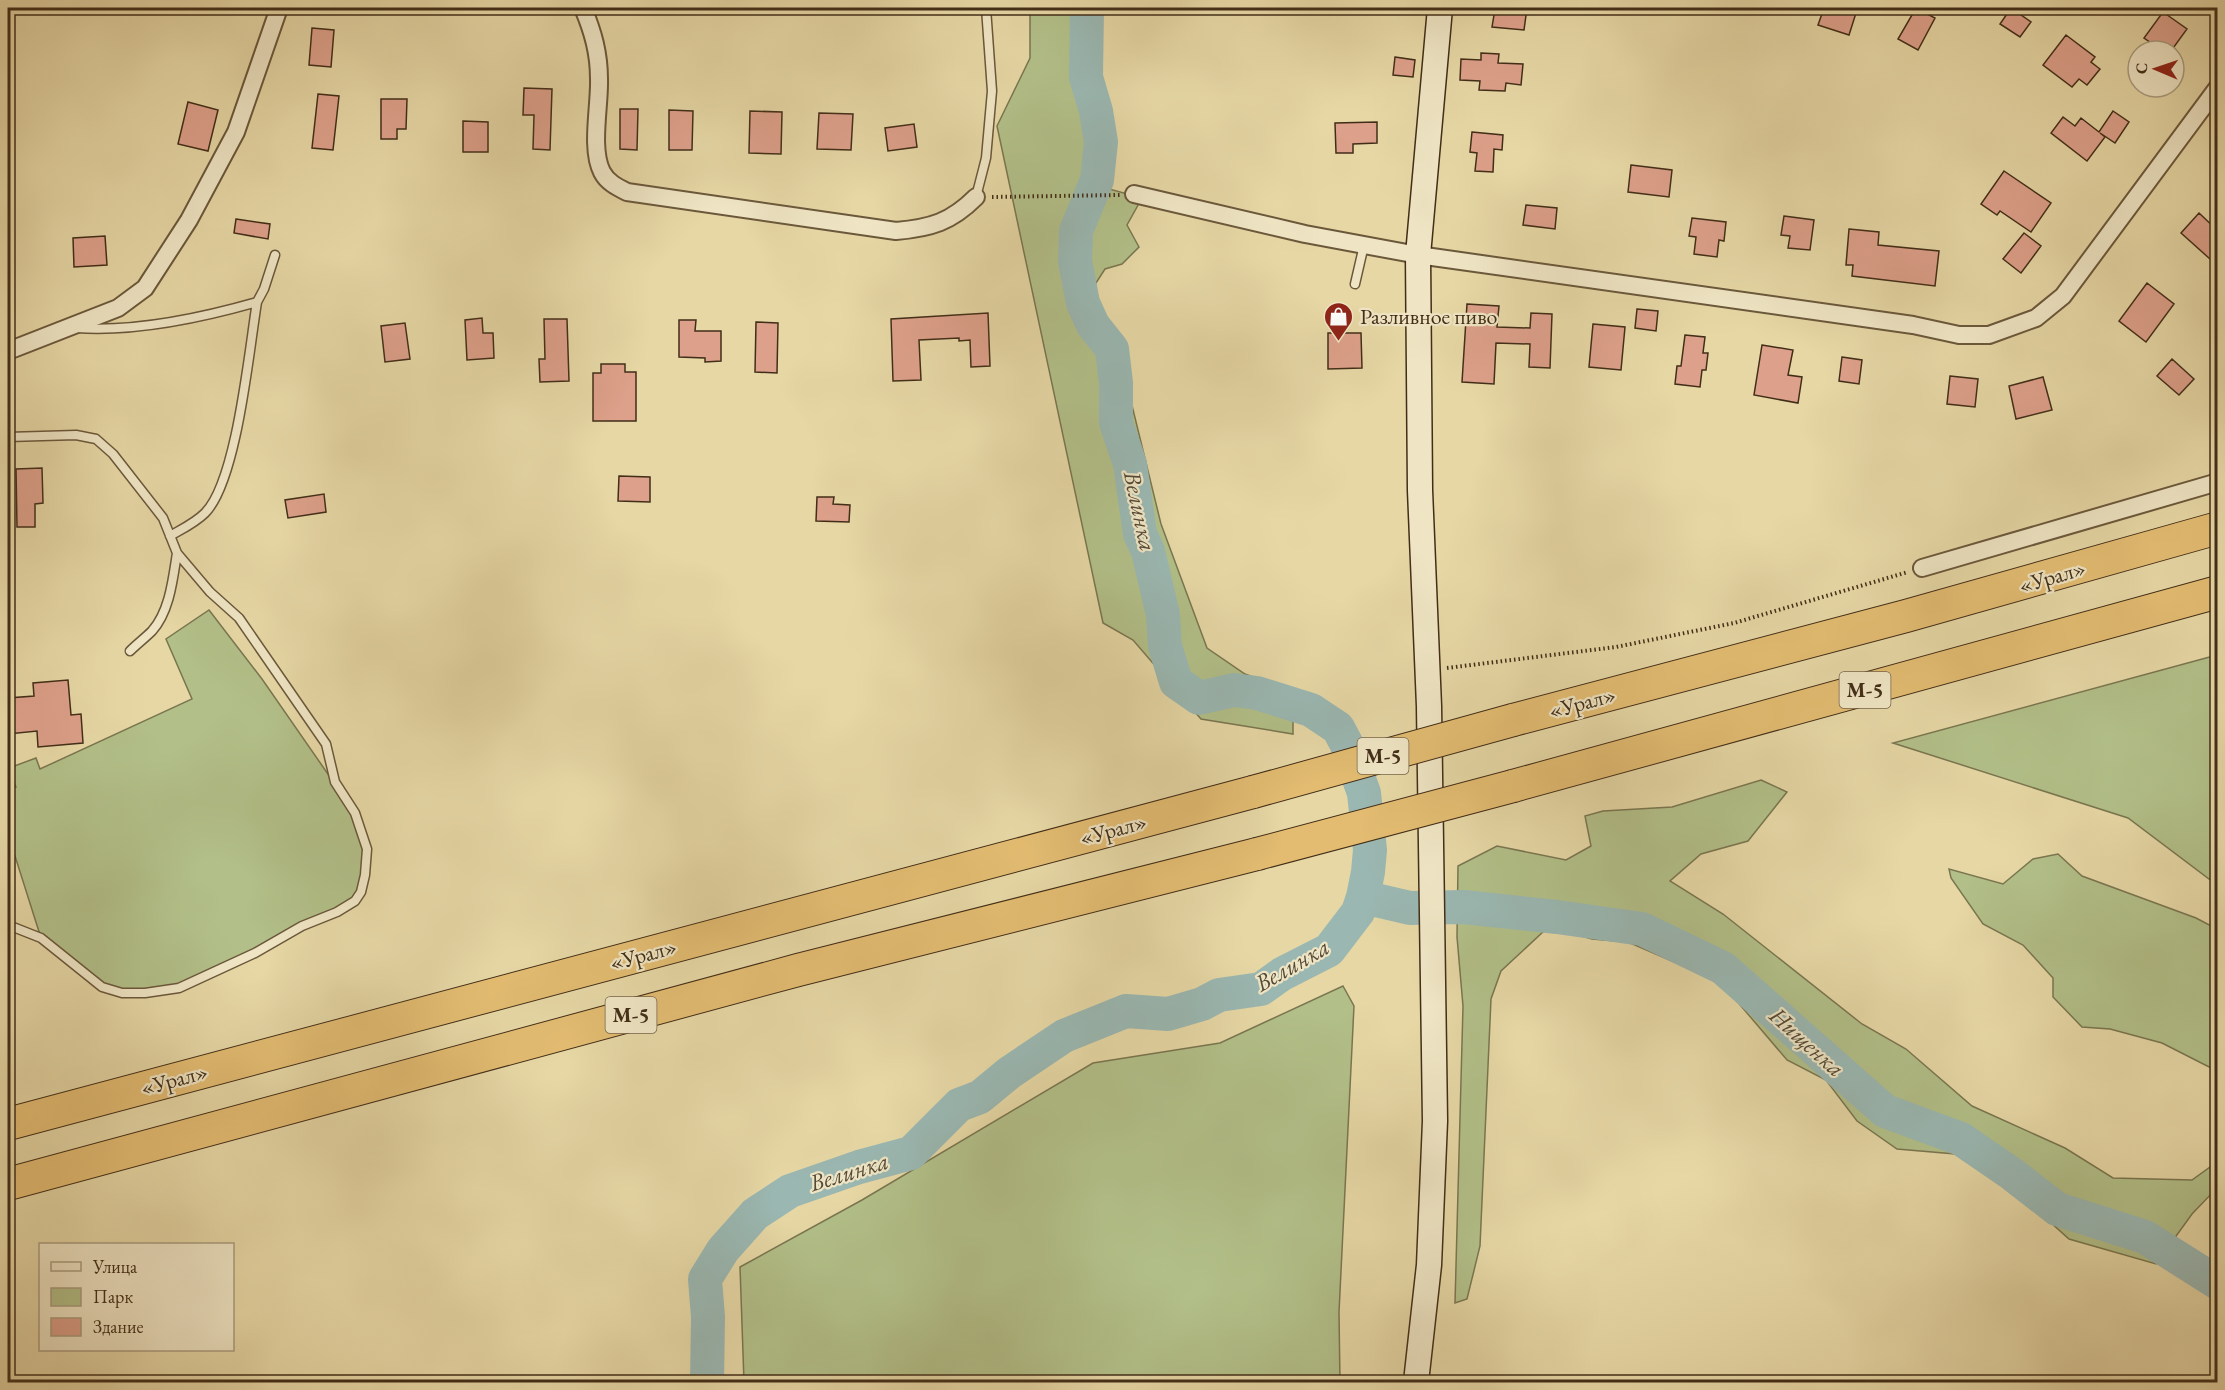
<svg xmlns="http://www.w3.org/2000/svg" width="2225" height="1390" viewBox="0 0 2225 1390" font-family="'EB Garamond',serif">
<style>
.green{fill:#b2bf88;stroke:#7a7650;stroke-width:1.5}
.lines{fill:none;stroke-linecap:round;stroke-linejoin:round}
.river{stroke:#9ab7b1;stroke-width:34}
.building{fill:#dda08a;stroke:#422e18;stroke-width:1.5}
.lane-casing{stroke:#6b583b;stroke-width:11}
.street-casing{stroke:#6b583b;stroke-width:20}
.secondary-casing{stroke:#422e18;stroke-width:27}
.highway-casing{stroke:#422e18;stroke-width:34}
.path{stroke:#422e18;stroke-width:4;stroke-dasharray:1.5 3;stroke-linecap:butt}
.lane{stroke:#efe5c4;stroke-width:8}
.street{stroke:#efe5c4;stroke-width:16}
.secondary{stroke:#efe5c4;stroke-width:24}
.highway{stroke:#e3bc72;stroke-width:32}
.highway-bridge-casing{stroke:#422e18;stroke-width:34;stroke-linecap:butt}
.highway-bridge{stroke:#e3bc72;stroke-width:32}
.labels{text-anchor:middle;stroke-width:4.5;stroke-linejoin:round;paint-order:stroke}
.shield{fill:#efe5c4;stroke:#76654c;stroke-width:1.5}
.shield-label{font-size:21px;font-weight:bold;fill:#422e18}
.poi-label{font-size:22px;fill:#422e18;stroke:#efe5c4;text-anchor:start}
.street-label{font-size:22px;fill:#422e18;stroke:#efe5c4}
.water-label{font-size:24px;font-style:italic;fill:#544937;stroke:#efe5c4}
</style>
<rect width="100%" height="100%" fill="#e6d7a5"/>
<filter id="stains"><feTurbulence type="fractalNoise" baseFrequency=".00333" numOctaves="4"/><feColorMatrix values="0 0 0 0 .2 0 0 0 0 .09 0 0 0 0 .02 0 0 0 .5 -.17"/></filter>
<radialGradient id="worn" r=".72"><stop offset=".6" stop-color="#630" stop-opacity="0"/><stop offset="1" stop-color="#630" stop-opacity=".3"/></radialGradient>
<path class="green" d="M1030 8H1075L1097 68 1109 189 1142 198 1127 225 1139 247 1122 264 1105 269 1094 286 1127 385 1161 524 1207 648 1245 674 1293 692V734L1201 719 1133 640 1103 623 997 126 1030 58Z
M209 610 262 679 355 813 367 849 355 901 179 988 145 993 102 987 41 938 8 834V790L16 787 9 768 36 758 40 769 192 699 166 639Z
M2217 655V885L2128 818 1893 743Z
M1761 780 1787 792 1748 841 1701 854 1670 881 1723 914 1862 1024 1906 1049 1972 1106 2065 1148 2113 1178 2192 1180 2217 1162V1192L2214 1191 2192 1214 2156 1264 2069 1239 2020 1195 1986 1172 1967 1155 1897 1149 1857 1121 1826 1080 1787 1060 1724 986 1702 974 1628 942 1592 939 1568 932 1544 931 1501 971 1491 999 1480 1246 1467 1299 1455 1303 1463 1006 1457 937 1458 866 1497 846 1566 860 1591 846 1585 816 1603 811 1672 807Z
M2058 854 2082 876 2196 918 2217 929V1071L2162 1043 2110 1029 2082 1027 2053 997V978L2023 945 1983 924 1951 878 1949 869 2003 884 2033 859Z
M1343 986 1354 1006 1339 1312 1340 1382H744L740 1267 862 1200 1093 1063 1220 1043Z"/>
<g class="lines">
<path class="river" d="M1363 897 1410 908 1463 907 1557 917 1642 929 1723 968 1885 1111 1961 1139 2012 1174 2057 1209 2145 1237 2218 1283
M707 1382 708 1317 705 1279 723 1250 755 1214 790 1191 859 1167 911 1153 959 1105 980 1097 1009 1073 1064 1036 1126 1011 1168 1014 1202 1004 1219 995 1261 989 1282 974 1329 950 1358 912 1363 897 1368 872 1370 850 1364 793 1346 743 1338 728 1311 710 1257 693 1234 690 1199 698 1176 682 1165 646 1163 615 1148 551 1140 534 1130 464 1116 423V383L1112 349 1093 325 1083 303 1075 261 1076 231 1097 180 1101 142 1096 111 1086 77 1087 8"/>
</g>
<path class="building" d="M1510 8H1527L1524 30 1492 27 1495 9 1510 11Z
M1824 8H1841L1856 13 1849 35 1818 25Z
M1916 8 1935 18 1918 50 1898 39Z
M2011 8 2031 22 2020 37 2000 24Z
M2163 12 2187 29 2171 51H2163L2144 38Z
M312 28 334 30 331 67 309 65Z
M2066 35 2095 57 2091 62 2100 69 2087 85 2079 79 2072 87 2043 65Z
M1481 53 1499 54 1498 63 1523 64 1521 85 1506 83 1505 91 1479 90 1480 81 1460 80 1461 59 1481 60Z
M1395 57 1415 60 1413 77 1393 75Z
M524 88 552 89 550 150 533 149 534 115H523Z
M318 94 339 96 333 150 312 148Z
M381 99H407L406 129H397V139H381Z
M188 102 218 110 208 151 178 144Z
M620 109H638L637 150 620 149Z
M669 110 693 111 692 150H669Z
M750 111 782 112 781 154 749 153Z
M2113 111 2129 122 2115 143 2100 133 2105 137 2087 161 2051 133 2063 117 2075 126 2081 118 2099 132Z
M819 113 853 114 851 150 817 149Z
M463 121 488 122V152H463Z
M1377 122V143L1353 144V153H1336L1335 123Z
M914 124 917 147 888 151 885 128Z
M1472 132 1503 135 1502 150 1494 149 1493 172 1475 171 1477 153 1470 152Z
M1631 165 1672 170 1669 197 1628 192Z
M2004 171 2051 203 2031 232 2000 211 1997 215 1981 204Z
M1526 205 1557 208 1555 229 1523 225Z
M2199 213 2217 230 2211 236 2217 242V251L2210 259 2181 233Z
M1784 216 1814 220 1810 250 1788 248 1790 236 1781 235Z
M1692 218 1726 222 1724 241 1719 240 1717 257 1694 254 1696 237 1689 236Z
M236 219 270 224 268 239 234 233Z
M1849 229 1879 232 1878 245 1939 251 1935 286 1852 276 1853 265H1846Z
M2024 233 2041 246 2021 273 2003 259Z
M105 236 107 265 74 267 73 238Z
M2147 283 2174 304 2146 342 2119 321Z
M1467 304 1499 306 1497 327 1530 328 1531 313 1552 314 1550 368 1529 367 1530 344 1496 343 1494 384 1462 382Z
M1637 309 1658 311 1656 331 1635 328Z
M988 313 990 366 971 367 970 340 959 341V338L919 340 921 380 893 381 891 319Z
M482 318 483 333H493L494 358 467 360 465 320Z
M544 319H567L569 381 540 382 539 359H545Z
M679 320H696L695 331H721V361L705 362V358L679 357Z
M756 322 778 323 777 373 755 372Z
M405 323 410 359 385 362 381 326Z
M1593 324 1625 327 1621 370 1589 367Z
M1328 333H1361L1362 368 1328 369Z
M1685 335 1705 337 1703 353H1708L1706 370H1702L1700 387 1675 384 1677 366H1681Z
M1762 345 1793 350 1788 375 1802 377 1798 403 1754 395Z
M1842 357 1862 360 1859 384 1839 381Z
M2172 359 2194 379 2179 395 2157 376Z
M601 364H625V372H636V421H593V373H601Z
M1950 376 1978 379 1975 407 1947 404Z
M2043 377 2052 410 2016 419 2009 386Z
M42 468 43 503 35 504V527H17L16 469Z
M619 476 650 477V502L618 501Z
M324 494 326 512 288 518 285 500Z
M817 497H834L833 504 850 505 849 522 816 521Z
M68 680 71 715 81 714 83 743 38 747 37 731 8 734V698L34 696 33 683Z"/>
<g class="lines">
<defs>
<path id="lane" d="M976 197 986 158 992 91 986 8
M1355 284 1364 245
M77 328C135 332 201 318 257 302L264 289 275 255
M8 437 76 435 96 439 113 454 163 518 177 553 210 592 239 618 326 744 335 782 355 813 367 849 365 875 361 892 355 901 337 912 302 926 255 953 179 988 145 993H122L102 987 41 938 8 925
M170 536C182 529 195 523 205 513 237 481 249 350 257 302
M130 651C137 644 145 638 152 631 170 611 173 578 177 553"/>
<path id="street" d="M583 8C593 32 599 53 599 79 600 105 590 149 602 172 607 182 617 187 627 192L896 231C931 228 951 222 976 197
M1134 194 1305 234 1418 255 1913 325 1959 335H1989L2036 318 2063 296 2218 87
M8 351 118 308 145 288 189 220 236 132 279 8
M1922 568 2218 482"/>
<path id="secondary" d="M1416 1382 1429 1265 1435 1121 1429 706 1420 490 1418 255 1440 8"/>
<path id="highway" d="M1513 720 1906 616 2218 528
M1513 786 2218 592
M8 1124 1253 792
M8 1184 798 970 1257 854"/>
</defs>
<use href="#lane" class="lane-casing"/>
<use href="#street" class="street-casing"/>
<use href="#secondary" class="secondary-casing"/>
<use href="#highway" class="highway-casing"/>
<path class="path" d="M992 197 1120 195
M1447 668 1616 647 1734 623 1908 572"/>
<use href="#lane" class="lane"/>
<use href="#street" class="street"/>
<use href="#secondary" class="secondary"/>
<use href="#highway" class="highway"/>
<defs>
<path id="highway-bridge" d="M1253 792 1513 720
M1257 854 1513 786"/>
</defs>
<use href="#highway-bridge" class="highway-bridge-casing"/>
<use href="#highway-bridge" class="highway-bridge"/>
</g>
<defs>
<symbol id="shop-pin" viewBox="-11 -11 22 30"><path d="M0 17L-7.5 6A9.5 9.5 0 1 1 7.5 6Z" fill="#8f2418" stroke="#efe5c4"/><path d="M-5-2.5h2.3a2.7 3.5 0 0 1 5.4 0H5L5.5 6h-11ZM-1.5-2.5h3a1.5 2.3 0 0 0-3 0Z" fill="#fff"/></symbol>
</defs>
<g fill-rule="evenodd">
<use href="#shop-pin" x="1322" y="300" width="33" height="45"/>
</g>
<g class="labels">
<g class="shield">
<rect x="1839.5" y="672" width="51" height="36" rx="4.5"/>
<rect x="1357.5" y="738" width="51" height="36" rx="4.5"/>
<rect x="605.5" y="997" width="51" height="36" rx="4.5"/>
</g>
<g class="shield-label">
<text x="1865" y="697">М-5</text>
<text x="1383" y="763">М-5</text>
<text x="631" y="1022">М-5</text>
</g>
<g class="poi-label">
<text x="1360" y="324">Разливное пиво</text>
</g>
<g class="street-label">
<text transform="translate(2052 576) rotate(-16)" y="8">«Урал»</text>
<text transform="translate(1582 702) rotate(-15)" y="8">«Урал»</text>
<text transform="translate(1113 829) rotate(-15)" y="8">«Урал»</text>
<text transform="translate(643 954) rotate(-15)" y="8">«Урал»</text>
<text transform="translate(174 1079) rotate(-15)" y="8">«Урал»</text>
</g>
<g class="water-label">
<text transform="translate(1140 511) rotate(78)" y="8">Велинка</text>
<text transform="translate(1292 965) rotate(-30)" y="8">Велинка</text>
<text transform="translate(1807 1042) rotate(42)" y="8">Нищенка</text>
<text transform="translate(849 1172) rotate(-17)" y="8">Велинка</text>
</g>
</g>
<rect width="2225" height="1390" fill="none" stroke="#e6d7a5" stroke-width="30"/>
<rect x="9" y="9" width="2207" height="1372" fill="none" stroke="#422e18" stroke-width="3"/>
<rect x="15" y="15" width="2195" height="1360" fill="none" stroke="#422e18" stroke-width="1.5"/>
<rect x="39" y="1243" width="195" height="108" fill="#efe5c4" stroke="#aa9c7f" stroke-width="1.5"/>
<rect x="51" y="1262" width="30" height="9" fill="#efe5c4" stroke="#aa9c7f" stroke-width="1.5"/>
<text x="93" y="1273" font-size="18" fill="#422e18">Улица</text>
<rect x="51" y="1288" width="30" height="18" fill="#b2bf88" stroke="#aa9c7f" stroke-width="1.5"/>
<text x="93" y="1303" font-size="18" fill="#422e18">Парк</text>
<rect x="51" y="1318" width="30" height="18" fill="#dda08a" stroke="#aa9c7f" stroke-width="1.5"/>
<text x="93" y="1333" font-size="18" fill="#422e18">Здание</text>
<g transform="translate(2156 69) rotate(272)"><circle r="28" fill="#efe5c4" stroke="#aa9c7f" stroke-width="1.5"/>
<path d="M0-4.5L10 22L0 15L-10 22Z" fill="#8f2418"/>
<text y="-9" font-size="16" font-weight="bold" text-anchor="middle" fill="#422e18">С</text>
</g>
<rect width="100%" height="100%" filter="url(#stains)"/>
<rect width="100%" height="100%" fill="url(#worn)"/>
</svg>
